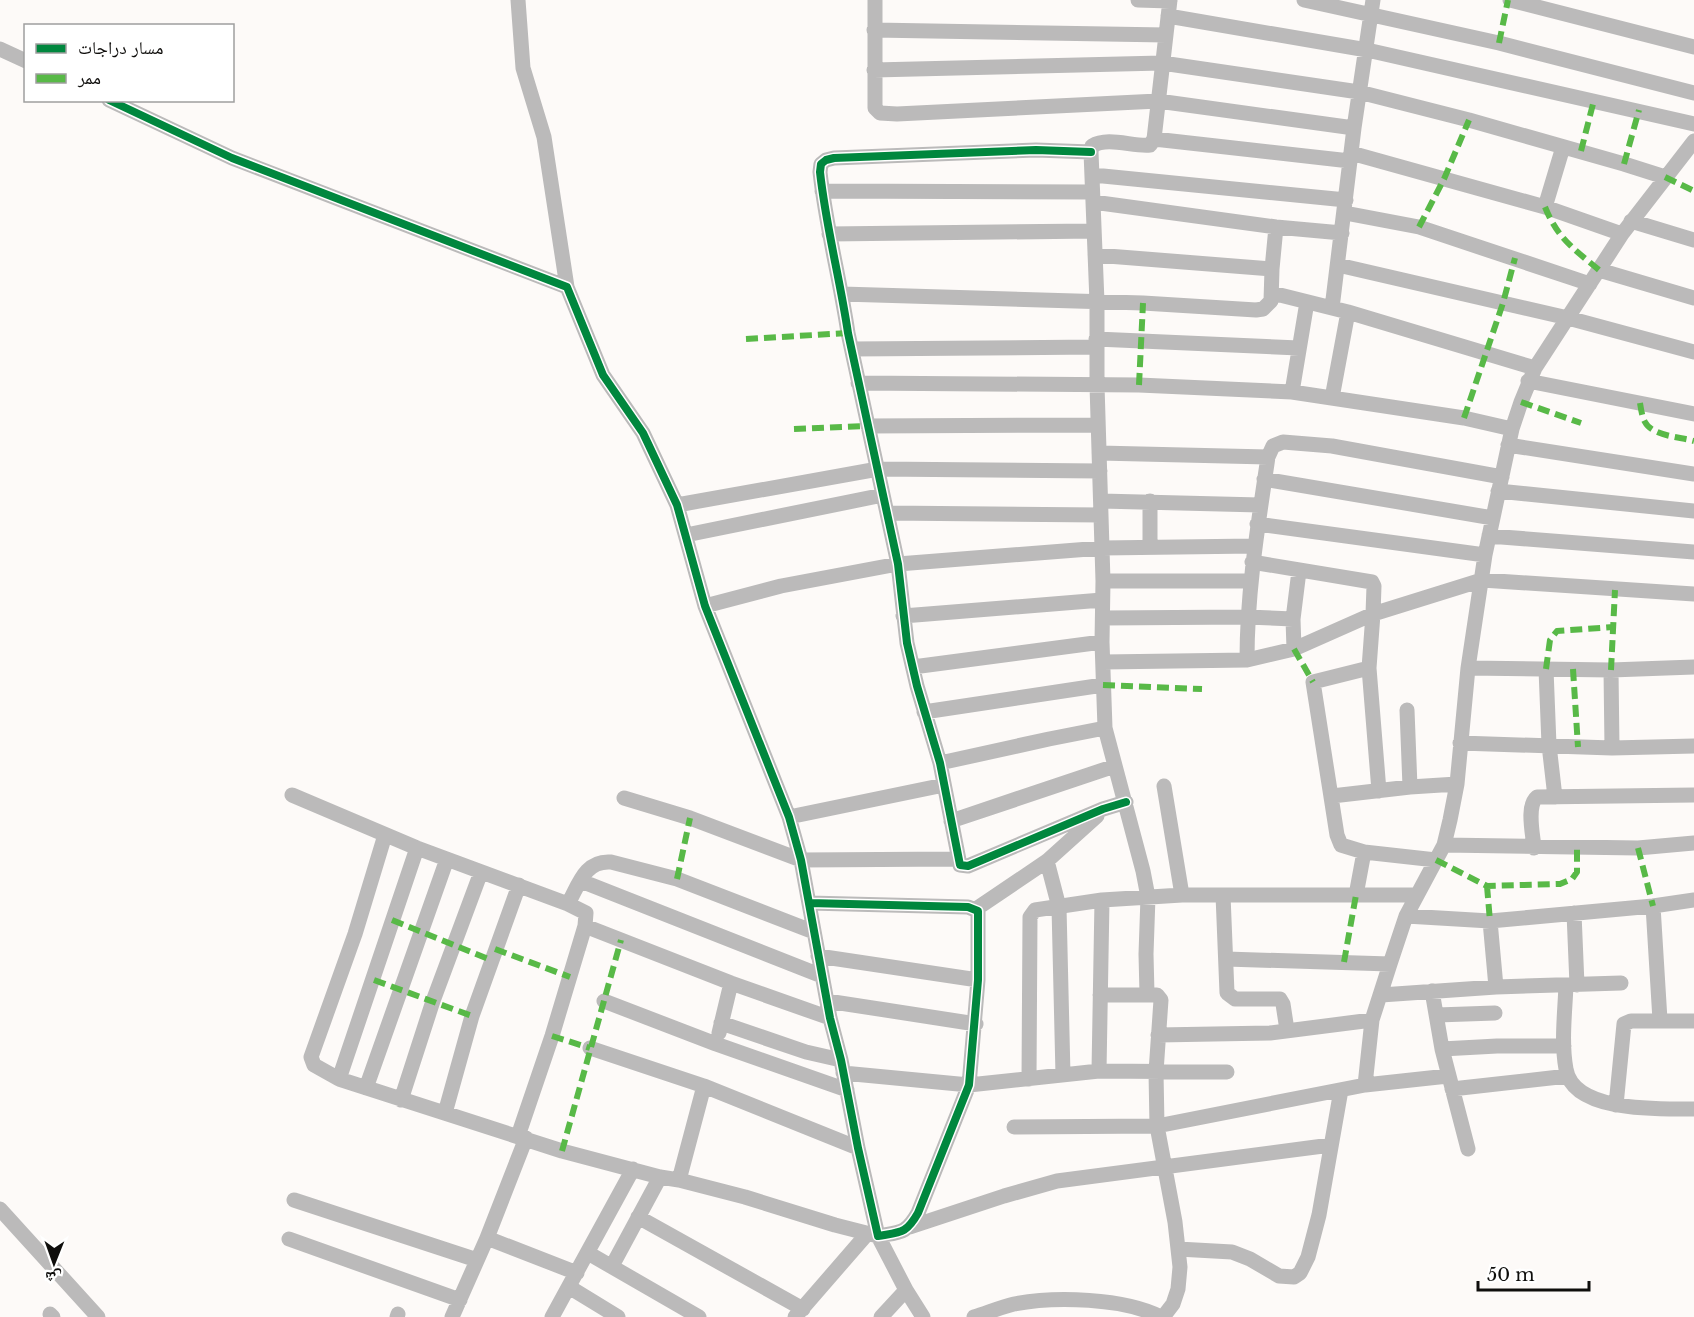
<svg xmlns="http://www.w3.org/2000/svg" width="1694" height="1317" viewBox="0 0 1694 1317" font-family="'Libre Baskerville','Noto Naskh Arabic',serif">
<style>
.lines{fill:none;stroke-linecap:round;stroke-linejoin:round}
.minor{stroke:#bbbaba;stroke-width:15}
.quiet{stroke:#58b947;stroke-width:6;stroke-dasharray:12 6;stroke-linecap:butt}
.cycleway-casing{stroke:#fff;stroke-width:11}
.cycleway{stroke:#00873e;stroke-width:8}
</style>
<rect width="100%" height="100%" fill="#fdfaf8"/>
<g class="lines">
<path class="minor" d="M518 0 523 68 544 137 567 287
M875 0V108L880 113 897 114 1158 101 1354 128 1332 308
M1138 0 1170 1
M1304 0 1499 43 1694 93
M1510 0 1694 47
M1168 16 1367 50 1694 124
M874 30 1166 35
M0 49 26 61
M874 70 1162 63 1359 92 1469 120 1624 164 1665 177
M109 100 232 158 567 287 603 375 643 433 677 505 705 606 789 817 801 860 830 1018 841 1060 858 1148 878 1236C901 1232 906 1234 918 1213L969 1085 978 980V911L968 907 809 903
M1354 128 1373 0
M1154 139 1350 161
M1091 152 1036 150 834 158 826 160 821 164 820 172C826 227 840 279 848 333L898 564 907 643 917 686 940 763 960 865 968 866 1103 809 1126 802
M1351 153 1545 207 1622 234
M1093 175 1346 200
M822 191 1092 192
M1093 202 1276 227 1342 233
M1545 207 1563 147
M1345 213 1419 227 1590 284
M1631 221 1694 240
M829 234 1093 231
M1095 255 1272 269
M1338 265 1568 318 1694 352
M1599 270 1694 298
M1272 293 1348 312 1535 368
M842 294 1143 303 1256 310 1263 309 1271 301 1272 269 1276 227
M1096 339 1299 348
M852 349 1096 347
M1528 381 1694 414
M858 383 1139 385 1292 392 1464 418 1512 429
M1292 392 1307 302
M1332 398 1348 312
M868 426 1098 425
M1508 445 1694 474
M1099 453 1268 457
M1264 479 1493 518
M1498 491 1694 511
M1101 501 1260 505
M677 505 878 469 1100 471
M887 513 1101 515
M1257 524 1485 555
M686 535 883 495
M1489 536 1694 552
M1150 546V501
M1252 562 1372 582 1374 586 1373 614 1482 580 1694 594
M1103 581H1250
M705 606 781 586 898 564 1102 548 1254 546
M903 616 1102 600
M1103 618 1247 617 1293 619
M1294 649 1293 619 1299 571
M1247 660C1247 591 1258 525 1268 457L1273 446 1283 442 1332 446 1502 477
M1103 662 1247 660 1294 649 1373 614 1369 668 1379 791
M913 667 1102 642
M1369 668 1313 682 1337 835 1341 845 1364 852 1436 860
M1468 668 1611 670 1694 667
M1546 669 1549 745 1555 797
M1611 670 1612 748
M1407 710 1410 787
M924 712 1103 685
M1460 743 1612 748 1694 746
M940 763 1049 739 1105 728
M1164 786 1182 895
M292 795 417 848 568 904 586 913 585 926 552 1036 518 1136
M1332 796 1410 787 1457 784
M624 798 690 818 801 860 958 859
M789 817 944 785
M951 821 1115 766
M1444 845 1638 848 1694 843
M417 848 339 1079 562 1151 660 1177 679 1180 745 1197 835 1225 878 1236 906 1290 923 1317
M1534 848C1533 834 1526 806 1537 797L1694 795
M1047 861 1059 907 1063 1075
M581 881 822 976
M1223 895 1227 993 1235 999H1280L1283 1004 1287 1030
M1356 895 1364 852
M568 904C579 884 585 860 611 862L677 879 814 932
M1653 906 1660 1020
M976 909 1047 861 1097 816
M1574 913 1577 985
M1406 916 1490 921 1653 906 1694 900
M1490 921 1496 987
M585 926 731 983 830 1018
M818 956 978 980
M1226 959 1390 964
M1566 985C1565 1012 1561 1042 1566 1069 1573 1113 1661 1109 1694 1109
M1432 991 1442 1049 1468 1149
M1147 994 1146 954 1148 897 1143 871 1105 728 1102 642 1103 581 1097 385V302L1091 152 1092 146C1108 136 1133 147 1150 145L1154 139 1170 0
M1100 995H1157L1161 1000 1156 1072 1157 1126 1175 1222 1180 1267 1178 1289 1173 1304 1163 1317
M1381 995 1496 987 1621 983
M604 1001 716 1044 847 1090
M827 1001 976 1024
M1437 1015 1495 1013
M721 1023 806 1052 841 1060
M719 1033 731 983
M1158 1035 1270 1033 1372 1020
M590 1048 704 1086 858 1148
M1442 1049 1497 1046H1564
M1099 1071 1102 900
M843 1073 969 1085 1099 1071 1227 1072
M339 1079 314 1065 311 1057 355 934 385 835
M1029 1079 1030 917 1035 910 1102 900 1182 895H1417
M1365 1085 1372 1020 1390 964 1406 916 1444 845 1450 820 1457 784 1468 668 1485 555 1512 429 1521 402 1535 368 1622 234 1694 141
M366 1088 447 859
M1452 1089 1568 1076
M401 1100 433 1001 481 872
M1616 1105 1624 1024 1631 1021H1694
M445 1113 472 1016 519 885
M1014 1127 1157 1126 1365 1085 1448 1076
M679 1180 704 1086
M294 1200 477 1260
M0 1209 98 1317
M638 1217 803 1309
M910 1227 1004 1196 1057 1181 1331 1145
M487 1238 577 1273
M289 1239 460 1300
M1178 1249 1232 1252 1250 1259 1279 1276 1294 1277 1300 1273 1308 1257 1319 1215 1341 1090
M588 1253 699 1317
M612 1266 660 1177
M569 1287 618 1317
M50 1314 53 1317
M397 1317 398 1314
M452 1317 487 1238 526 1138
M552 1317 633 1169
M795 1317 867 1234
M881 1317 906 1290
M974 1317C987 1313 1001 1307 1014 1304 1055 1296 1124 1298 1161 1317"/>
<path class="quiet" d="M1499 43 1508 0
M1581 151 1594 100
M1624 164 1639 110
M1665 177 1694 191
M1545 207C1558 239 1573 248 1599 270
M1419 227 1444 179 1469 120
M746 339 848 333
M1139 385 1143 303
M1521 402 1581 423
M1640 403C1641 409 1642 417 1645 422 1652 436 1680 437 1694 441
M1464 418 1503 303 1515 258
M794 429 868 426
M1294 649 1313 682
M1546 669 1550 640 1557 631 1613 627
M1573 669 1578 747
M1611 670 1615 590
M1103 685 1202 689
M1638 848 1653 906
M1436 860 1487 886 1560 884 1572 879 1577 872V847
M677 879 690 818
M1487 886 1490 921
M392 920 491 960
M495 949 570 977
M1344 962 1356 895
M374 980 472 1016
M552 1036 590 1048
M562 1151 621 940"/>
<defs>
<path id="cycleway" d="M109 100 232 158 567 287 603 375 643 433 677 505 705 606 789 817 801 860 830 1018 841 1060 858 1148 878 1236C901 1232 906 1234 918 1213L969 1085 978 980V911L968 907 809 903
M1091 152 1036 150 834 158 826 160 821 164 820 172C826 227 840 279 848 333L898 564 907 643 917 686 940 763 960 865 968 866 1103 809 1126 802"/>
</defs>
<use href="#cycleway" class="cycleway-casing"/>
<use href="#cycleway" class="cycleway"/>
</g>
<rect x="24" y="24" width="210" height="78" fill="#ffffff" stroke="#9f9f9e" stroke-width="1.5"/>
<rect x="36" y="44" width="30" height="9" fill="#00873e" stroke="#9f9f9e" stroke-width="1.5"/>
<text x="78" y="54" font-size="18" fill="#0f0e0c">مسار دراجات</text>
<rect x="36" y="74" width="30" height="9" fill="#58b947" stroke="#9f9f9e" stroke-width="1.5"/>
<text x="78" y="84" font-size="18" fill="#0f0e0c">ممر</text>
<g transform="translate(54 1263) rotate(181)" stroke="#ffffff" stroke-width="4.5" paint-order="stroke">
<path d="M0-4.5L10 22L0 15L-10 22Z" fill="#0f0e0c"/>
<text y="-9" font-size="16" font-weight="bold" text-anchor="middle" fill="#0f0e0c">ش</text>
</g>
<path d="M1478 1281v9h111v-9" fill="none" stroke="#0f0e0c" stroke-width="3"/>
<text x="1487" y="1281" font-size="18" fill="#0f0e0c" stroke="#ffffff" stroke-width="4.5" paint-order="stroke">50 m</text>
</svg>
